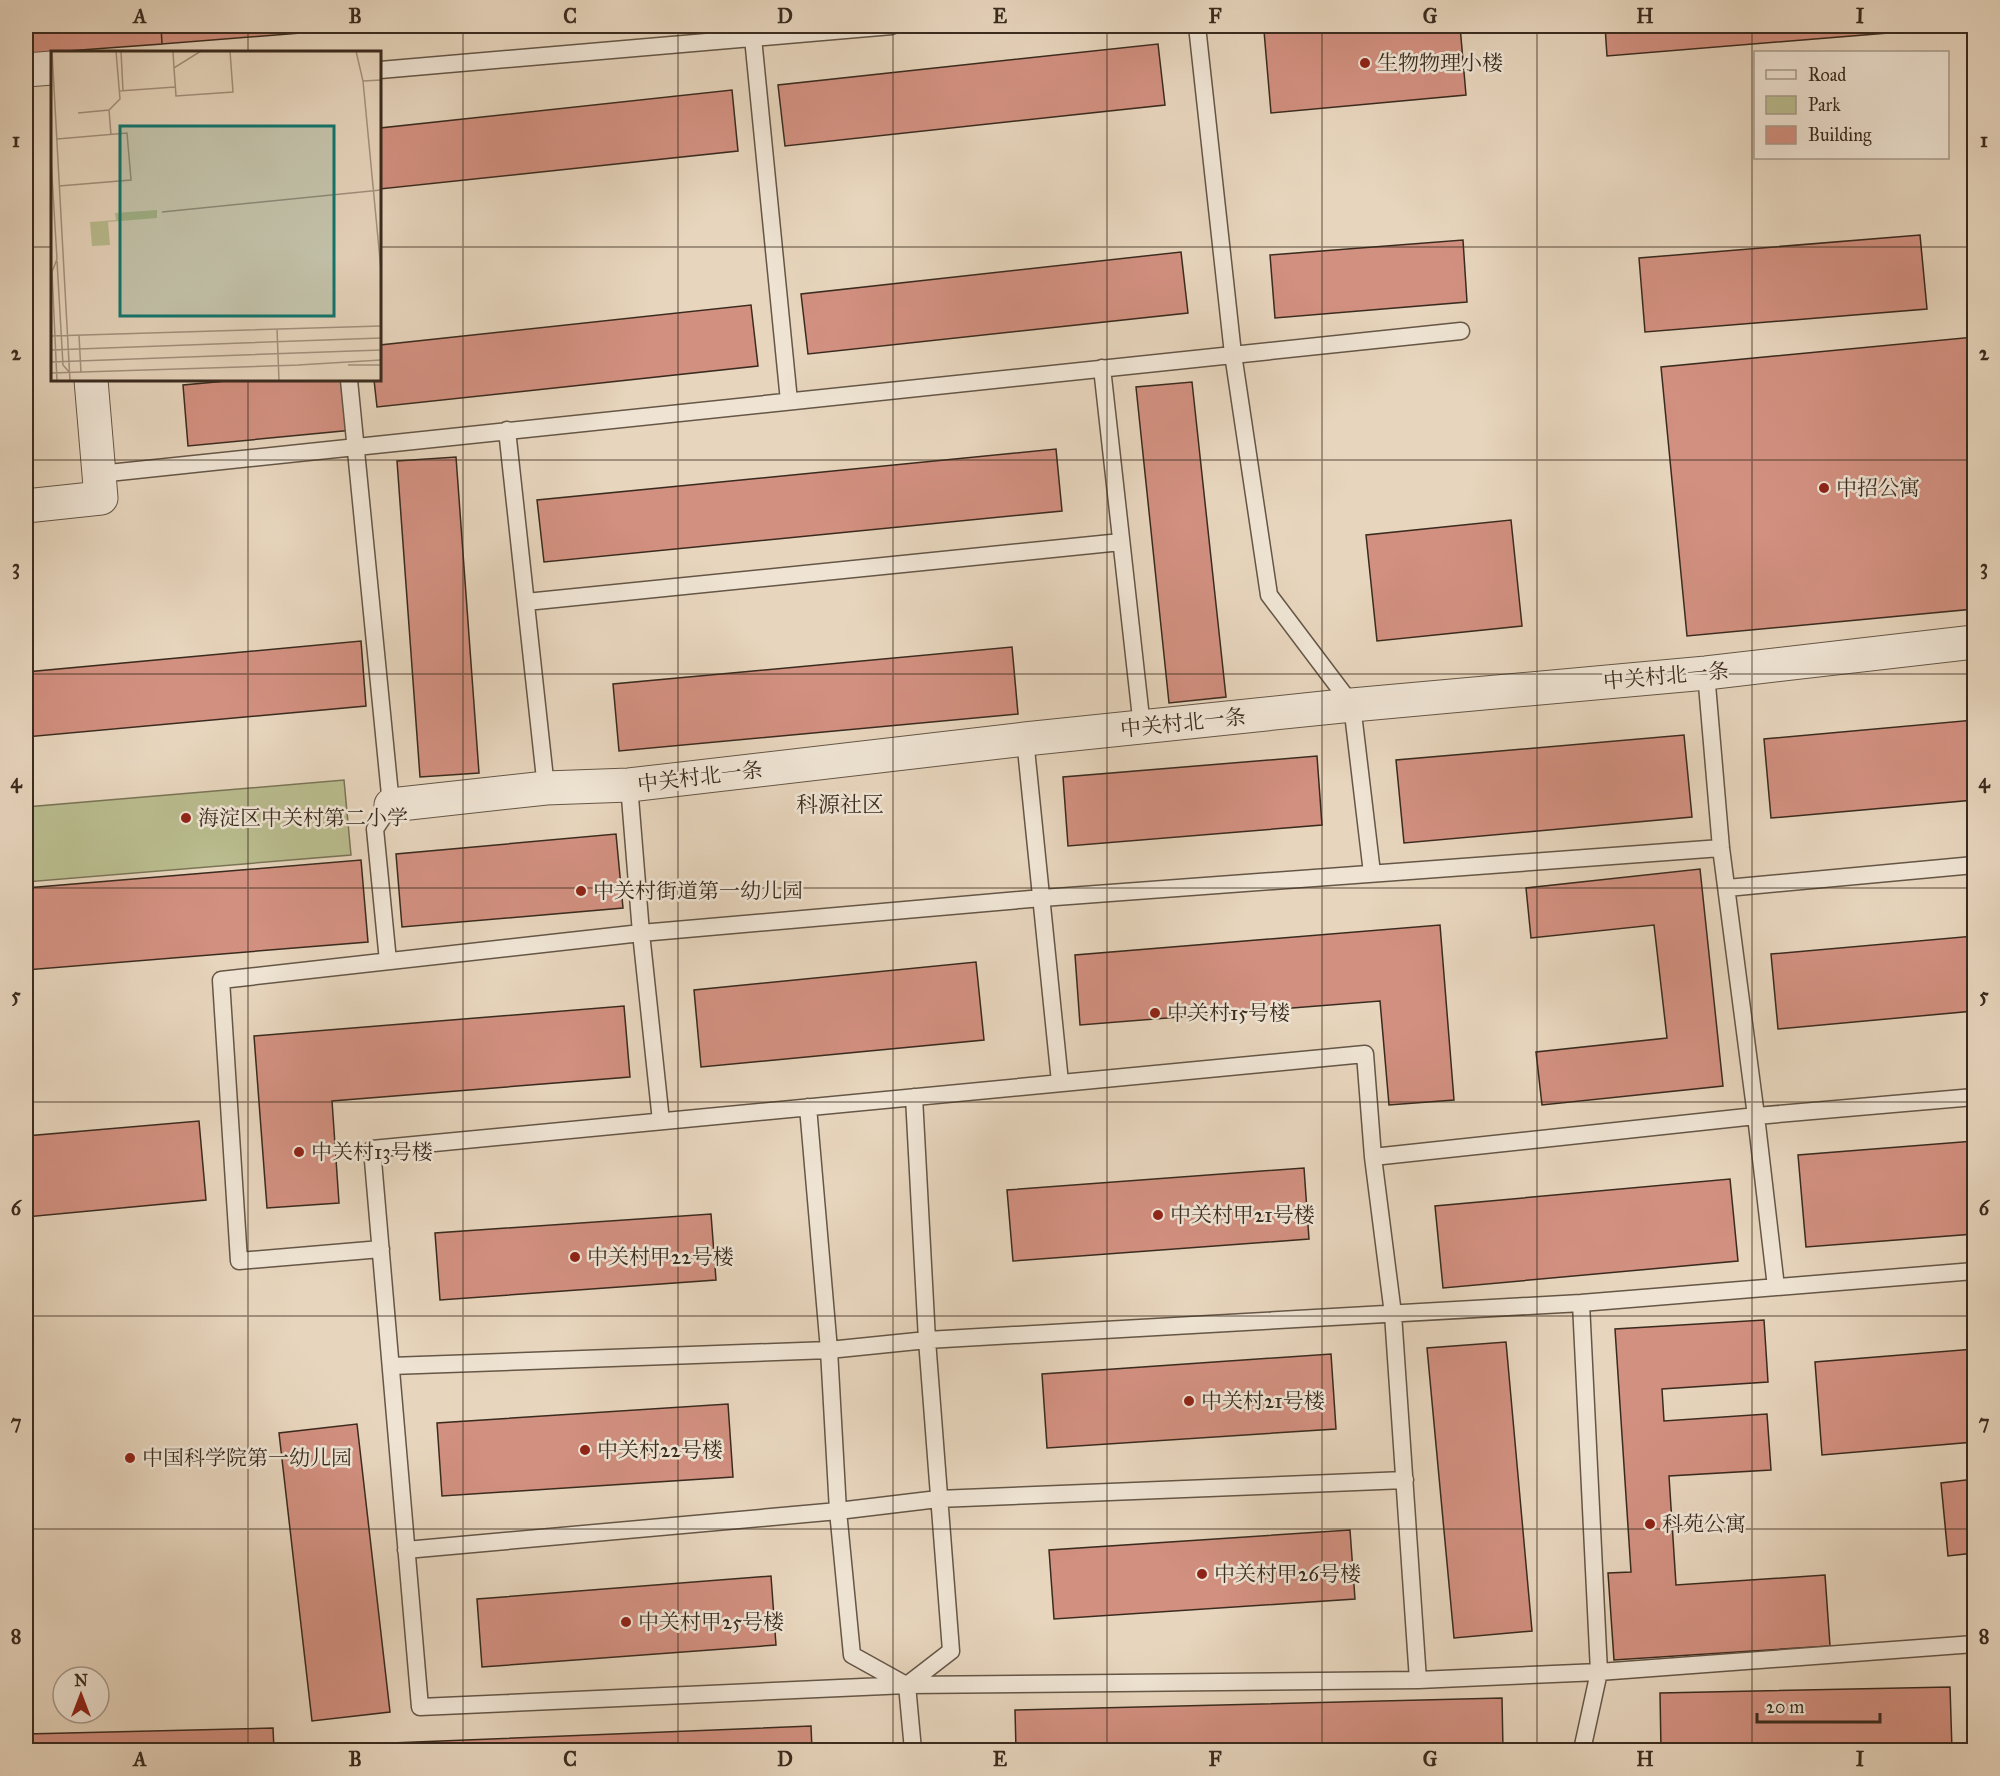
<svg xmlns="http://www.w3.org/2000/svg" width="2000" height="1776" viewBox="0 0 2000 1776" font-family="'IM FELL Great Primer','Noto Serif SC',serif">
<style>
.green{fill:#b9bc8e;stroke:#7a7456;stroke-width:1.5}
.building{fill:#d29080;stroke:#3a2b1e;stroke-width:1.5}
.lines{fill:none;stroke-linecap:round;stroke-linejoin:round}
.lane-casing{stroke:#655646;stroke-width:19}
.street-casing{stroke:#655646;stroke-width:35}
.lane{stroke:#efe4d4;stroke-width:16}
.street{stroke:#efe4d4;stroke-width:33}
.grid{fill:none;stroke:#3a2b1e;stroke-width:1.5;stroke-opacity:0.55}
.poi-dot{fill:#8f2418;stroke:#efe4d4;stroke-width:2}
.labels{text-anchor:middle;stroke-width:5;stroke-linejoin:round;paint-order:stroke}
.poi-label{font-size:21px;fill:#3a2b1e;stroke:#efe4d4;text-anchor:start}
.street-label{font-size:21px;fill:#3a2b1e;stroke:#efe4d4}
.neighbourhood-label{font-size:22px;fill:#3a2b1e;stroke:#efe4d4}
.inset-road{fill:none;stroke:#a2917d;stroke-width:1.5}
.view{fill:#0f766e;fill-opacity:0.15;stroke:#0f766e;stroke-width:3}
.inset-edge{fill:none;stroke:#3a2b1e;stroke-width:3}
.neatline{fill:none;stroke:#3a2b1e;stroke-width:2}
.grid-label{font-size:20px;text-anchor:middle;font-weight:bold;fill:#3a2b1e}
</style>
<rect width="100%" height="100%" fill="#e7d5bd"/>
<filter id="stains"><feTurbulence type="fractalNoise" baseFrequency=".00333" numOctaves="4"/><feColorMatrix values="0 0 0 0 .2 0 0 0 0 .09 0 0 0 0 .02 0 0 0 .5 -.17"/></filter>
<radialGradient id="worn" r=".72"><stop offset=".6" stop-color="#630" stop-opacity="0"/><stop offset="1" stop-color="#630" stop-opacity=".3"/></radialGradient>
<path class="green" d="M344 780 351 855 26 882V807Z"/>
<path class="building" d="M26 26H161L162 44 26 54Z
M161 26H389L162 44Z
M1328 26H1460L1466 95 1271 113 1264 31Z
M1605 26H1888V33L1607 56Z
M1158 44 1165 105 785 146 778 85Z
M732 90 738 151 380 189V128Z
M1920 235 1927 309 1645 332 1639 258Z
M1463 240 1467 302 1275 318 1270 255Z
M1181 252 1188 313 808 354 801 294Z
M751 305 758 366 377 407 374 380H380V345Z
M1974 337V609L1687 636 1661 367Z
M238 380H348L353 430 188 446 183 385Z
M1192 382 1226 697 1169 703 1136 387Z
M1056 449 1062 511 544 562 537 500Z
M456 457 479 773 420 777 397 461Z
M1511 520 1522 626 1377 641 1366 535Z
M361 641 366 706 26 737V672Z
M1012 647 1018 714 619 751 613 684Z
M1974 720V800L1771 818 1764 739Z
M1684 735 1692 817 1404 843 1396 760Z
M1317 756 1322 825 1068 846 1063 777Z
M616 834 623 908 402 927 396 854Z
M361 860 368 942 26 970V888Z
M1700 869 1723 1086 1542 1105 1536 1052 1667 1038 1654 925 1531 938 1526 888Z
M1440 925 1454 1100 1389 1105 1380 1001 1080 1025 1075 955Z
M1974 936V1011L1778 1029 1771 954Z
M976 962 984 1040 701 1067 694 990Z
M624 1006 630 1077 332 1101 339 1203 267 1208 254 1036Z
M199 1121 206 1200 26 1217V1136Z
M1974 1141V1234L1806 1247 1798 1155Z
M1304 1168 1309 1239 1013 1261 1007 1190Z
M1730 1179 1738 1261 1443 1288 1435 1206Z
M711 1214 716 1280 440 1300 435 1233Z
M1764 1320 1768 1382 1662 1389 1664 1421 1767 1414 1771 1470 1669 1476 1676 1585 1825 1575 1830 1646 1614 1660 1608 1573 1631 1572 1615 1329Z
M1506 1342 1532 1631 1454 1638 1427 1348Z
M1974 1349V1442L1822 1455 1815 1362Z
M1331 1354 1336 1429 1047 1448 1042 1374Z
M728 1404 733 1477 442 1496 437 1423Z
M357 1424 390 1712 312 1721 279 1433Z
M1974 1479V1553L1948 1556 1941 1483Z
M1350 1530 1355 1599 1054 1619 1049 1550Z
M771 1576 776 1645 482 1667 477 1599Z
M1950 1687 1952 1750H1661L1660 1693Z
M1502 1698 1503 1750H1016L1015 1710Z
M811 1726 812 1750H341V1745Z
M273 1728 274 1750H26V1734Z"/>
<g class="lines">
<defs>
<path id="lane" d="M1197 26 1233 354 1269 595 1352 705 1372 873
M753 38 789 401
M380 70 892 26
M1102 368 1142 727
M349 380 391 805 375 829 388 961
M507 430 546 788
M99 474 1461 331
M526 602 1121 542
M1706 673 1721 848 1756 1116 1776 1287
M1025 739 1060 1082
M629 785 641 933 661 1121
M1727 888 1974 865
M1365 1054 1373 1157 1393 1314 1418 1680 907 1685 420 1707 372 1149Z
M808 1107 829 1350 838 1511 852 1655 906 1685
M1373 1157 1756 1116 1974 1097
M381 1249 239 1261 221 980 641 933 1042 898 1721 848
M1581 1303 1599 1672 1582 1750
M391 1366 829 1350 927 1340 1581 1303 1974 1271
M406 1550 838 1511 938 1499 1405 1480
M1418 1680 1599 1672 1974 1644
M907 1685 951 1651 927 1340 914 1097
M907 1685 913 1750"/>
<path id="street" d="M26 70 52 68
M26 506 101 498 91 380
M391 805 546 788 629 785 1025 739 1352 705 1706 673 1974 642"/>
</defs>
<use href="#lane" class="lane-casing"/>
<use href="#street" class="street-casing"/>
<use href="#lane" class="lane"/>
<use href="#street" class="street"/>
</g>
<path class="grid" d="M248 26V52M463 26V1750M678 26V1750M893 26V1750M1107 26V1750M1322 26V1750M1537 26V1750M1752 26V1750M26 247H52M380 247H1974M248 380V1750M26 460H1974M26 674H1974M26 888H1974M26 1102H1974M26 1316H1974M26 1529H1974"/>
<g class="poi-dot">
<circle cx="1365" cy="63" r="6"/>
<circle cx="1824" cy="488" r="6"/>
<circle cx="186" cy="818" r="6"/>
<circle cx="581" cy="891" r="6"/>
<circle cx="1155" cy="1013" r="6"/>
<circle cx="299" cy="1152" r="6"/>
<circle cx="1158" cy="1215" r="6"/>
<circle cx="575" cy="1257" r="6"/>
<circle cx="1189" cy="1401" r="6"/>
<circle cx="585" cy="1450" r="6"/>
<circle cx="130" cy="1458" r="6"/>
<circle cx="1650" cy="1524" r="6"/>
<circle cx="1202" cy="1574" r="6"/>
<circle cx="626" cy="1622" r="6"/>
</g>
<g class="labels">
<g class="poi-label">
<text x="1377" y="70">生物物理小楼</text>
<text x="1836" y="495">中招公寓</text>
<text x="198" y="825">海淀区中关村第二小学</text>
<text x="593" y="898">中关村街道第一幼儿园</text>
<text x="1167" y="1020">中关村15号楼</text>
<text x="311" y="1159">中关村13号楼</text>
<text x="1170" y="1222">中关村甲21号楼</text>
<text x="587" y="1264">中关村甲22号楼</text>
<text x="1201" y="1408">中关村21号楼</text>
<text x="597" y="1457">中关村22号楼</text>
<text x="142" y="1465">中国科学院第一幼儿园</text>
<text x="1662" y="1531">科苑公寓</text>
<text x="1214" y="1581">中关村甲26号楼</text>
<text x="638" y="1629">中关村甲25号楼</text>
</g>
<g class="street-label">
<text transform="translate(1666 676) rotate(-5)" y="7">中关村北一条</text>
<text transform="translate(1183 723) rotate(-6)" y="7">中关村北一条</text>
<text transform="translate(700 777) rotate(-7)" y="7">中关村北一条</text>
</g>
<g class="neighbourhood-label">
<text x="840" y="812">科源社区</text>
</g>
</g>
<g transform="translate(51 51)">
<rect width="330" height="330" fill="#e7d5bd"/>
<path d="M106 159V167L57 171 59 194 41 195 39 171 65 169 64 162Z" fill="#b9bc8e"/>
<path class="inset-road" d="M1 0 19 330M70 0 72 40M122 0 123 17 150 0M305 0 312 30 330 219M123 17 125 45 182 41 179 0M312 30 330 29M68 40 124 36M58 59 60 84M27 62 58 59 69 48 65 0M6 88 76 82 80 129 8 135M0 109 6 208 1 221 6 330M111 161 330 139M6 210 12 314 19 322M226 278 228 330M28 284 30 322M0 285 330 275M0 299 330 287M0 311 330 299M247 314 330 309M297 314H330M0 322 249 314"/>
<path class="view" d="M69 75H283V265H69Z"/>
<rect width="330" height="330" class="inset-edge"/>
</g>
<rect width="2000" height="1776" fill="none" stroke="#e7d5bd" stroke-width="66"/>
<rect x="1754" y="51" width="195" height="108" fill="#efe4d4" stroke="#a79a8b" stroke-width="1.5"/>
<rect x="1766" y="70" width="30" height="9" fill="#efe4d4" stroke="#a79a8b" stroke-width="1.5"/>
<text x="1808" y="81" font-size="18" fill="#3a2b1e">Road</text>
<rect x="1766" y="96" width="30" height="18" fill="#b9bc8e" stroke="#a79a8b" stroke-width="1.5"/>
<text x="1808" y="111" font-size="18" fill="#3a2b1e">Park</text>
<rect x="1766" y="126" width="30" height="18" fill="#d29080" stroke="#a79a8b" stroke-width="1.5"/>
<text x="1808" y="141" font-size="18" fill="#3a2b1e">Building</text>
<g transform="translate(81 1695)"><circle r="28" fill="#efe4d4" stroke="#a79a8b" stroke-width="1.5"/>
<path d="M0-4.5L10 22L0 15L-10 22Z" fill="#8f2418"/>
<text y="-9" font-size="16" font-weight="bold" text-anchor="middle" fill="#3a2b1e">N</text>
</g>
<path d="M1757 1713v9h123v-9" fill="none" stroke="#3a2b1e" stroke-width="3"/>
<text x="1766" y="1713" font-size="18" fill="#3a2b1e" stroke="#efe4d4" stroke-width="4.5" paint-order="stroke">20 m</text>
<rect x="33" y="33" width="1934" height="1710" class="neatline"/>
<g class="grid-label">
<text x="140" y="23">A</text>
<text x="355" y="23">B</text>
<text x="570" y="23">C</text>
<text x="785" y="23">D</text>
<text x="1000" y="23">E</text>
<text x="1215" y="23">F</text>
<text x="1430" y="23">G</text>
<text x="1645" y="23">H</text>
<text x="1860" y="23">I</text>
<text x="16" y="147">1</text>
<text x="1984" y="147">1</text>
<text x="16" y="360">2</text>
<text x="1984" y="360">2</text>
<text x="16" y="574">3</text>
<text x="1984" y="574">3</text>
<text x="16" y="788">4</text>
<text x="1984" y="788">4</text>
<text x="16" y="1002">5</text>
<text x="1984" y="1002">5</text>
<text x="16" y="1215">6</text>
<text x="1984" y="1215">6</text>
<text x="16" y="1429">7</text>
<text x="1984" y="1429">7</text>
<text x="16" y="1643">8</text>
<text x="1984" y="1643">8</text>
<text x="140" y="1766">A</text>
<text x="355" y="1766">B</text>
<text x="570" y="1766">C</text>
<text x="785" y="1766">D</text>
<text x="1000" y="1766">E</text>
<text x="1215" y="1766">F</text>
<text x="1430" y="1766">G</text>
<text x="1645" y="1766">H</text>
<text x="1860" y="1766">I</text>
</g>
<rect width="100%" height="100%" filter="url(#stains)"/>
<rect width="100%" height="100%" fill="url(#worn)"/>
</svg>
